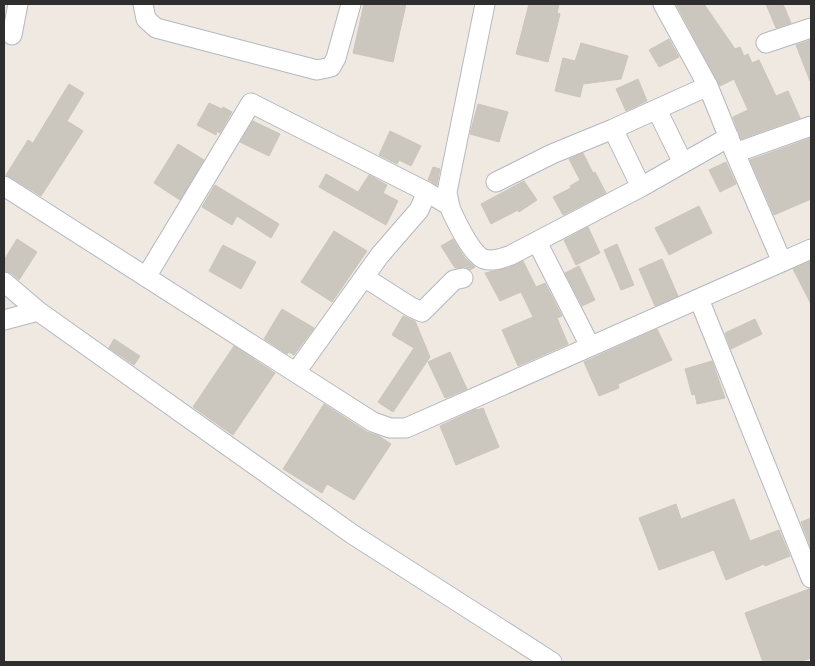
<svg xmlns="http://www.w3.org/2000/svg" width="815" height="666" viewBox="0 0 815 666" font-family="'Titillium Web',sans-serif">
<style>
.building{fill:#cbc7bf;stroke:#cbc5ba}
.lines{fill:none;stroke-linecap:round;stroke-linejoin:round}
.minor-casing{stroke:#b4b7c1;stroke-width:21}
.minor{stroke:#fff;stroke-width:19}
</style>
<rect width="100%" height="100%" fill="#efe9e1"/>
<path class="building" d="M364 4H406L393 62 353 53Z
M529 4H559L557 13 560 14 548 62 516 54Z
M676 4H704L735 49 740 47 744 56 748 54 752 63 759 60 776 96 788 91 800 118 741 139 733 117 748 110 734 79 720 86Z
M766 4H783L791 23 776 28Z
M669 39 679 57 659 67 649 50Z
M811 40V81H810L796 45Z
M581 43 628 56 621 79 583 84 580 97 555 91 563 58 575 61Z
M638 79 647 101 626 111 616 89Z
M69 84 84 93 67 121 83 131 41 196 6 175 28 140 33 143Z
M209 103 222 109 223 107 232 112 220 133 217 131 216 135 197 125Z
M478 104 508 112 499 142 470 134Z
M253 121 280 134 269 156 240 142Z
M390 131 421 146 411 166 399 160 397 164 379 155Z
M811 138V199L774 215 750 160Z
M178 144 204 160 180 200 154 183Z
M583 153 593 173 595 172 606 193 563 215 553 197 571 188 570 186 580 180 569 159Z
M726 162 736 184 720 192 709 170Z
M433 167 440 169 437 185 428 180Z
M326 174 358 192 369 175 387 185 383 193 398 201 386 225 319 187Z
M524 181 537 200 519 212 518 210 491 224 481 204Z
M215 185 279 224 271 238 237 216 232 225 202 207Z
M699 206 712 233 669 255 655 228Z
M588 227 600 253 576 265 564 240Z
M334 231 367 251 332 302 301 282Z
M17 239 37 252 19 280 11 273 4 271V260Z
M453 239 465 258 475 267 470 270 466 267 455 268 441 246Z
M617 244 634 285 621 290 604 250Z
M223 245 256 262 241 289 209 271Z
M662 259 678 296 655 306 639 269Z
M523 261 536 287 545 283 562 316 557 318 568 344 518 366 502 330 533 317 521 292 500 301 485 273 508 268Z
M811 261V304L793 269Z
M579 266 595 300 582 306 565 273Z
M282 309 314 328 294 355 289 352 287 354 264 339Z
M403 316 415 321 430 357 393 412 378 402 414 348 392 335Z
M755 319 762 334 731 349 725 333Z
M657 329 672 360 618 384 619 388 599 396 584 362Z
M114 339 140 356 134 365 109 348Z
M234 346 275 373 233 435 193 407Z
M450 352 467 389 445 398 428 362Z
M712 361 725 398 697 404 695 394 692 395 685 369Z
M324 404 367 432 379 436 391 444 354 500 327 484 322 493 283 469Z
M483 408 499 447 456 465 440 426 476 409 477 410Z
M734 499 750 541 779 530 790 556 765 566 764 564 726 580 714 550 659 570 639 518 676 504 681 519Z
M811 518V548L801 522Z
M809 589H811V658L799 662H763L745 613Z"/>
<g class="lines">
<defs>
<path id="minor" d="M143 4 146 19 156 28 317 70 331 67 336 58 351 4
M485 4 447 192C448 197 449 203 450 208 455 219 472 256 484 259 493 262 503 258 511 255L641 187 729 137
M663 4 708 86 735 153 782 262
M12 35 18 4
M766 43 811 28
M657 110 683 163
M613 129 641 187
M735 153 811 126
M496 182 552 154 613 129 708 86
M4 186 373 422 390 428H406L811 249
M537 242 590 346
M146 277 251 103 427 192 450 206
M364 277 411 307 422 312 454 280 463 278
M4 282 38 311 352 534 552 662
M699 299 811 578
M4 320 38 311
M296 372 380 255 419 210 427 192"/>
</defs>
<use href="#minor" class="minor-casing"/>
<use href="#minor" class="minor"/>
</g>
<rect width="815" height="666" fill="none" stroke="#2e2e2e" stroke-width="10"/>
</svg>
